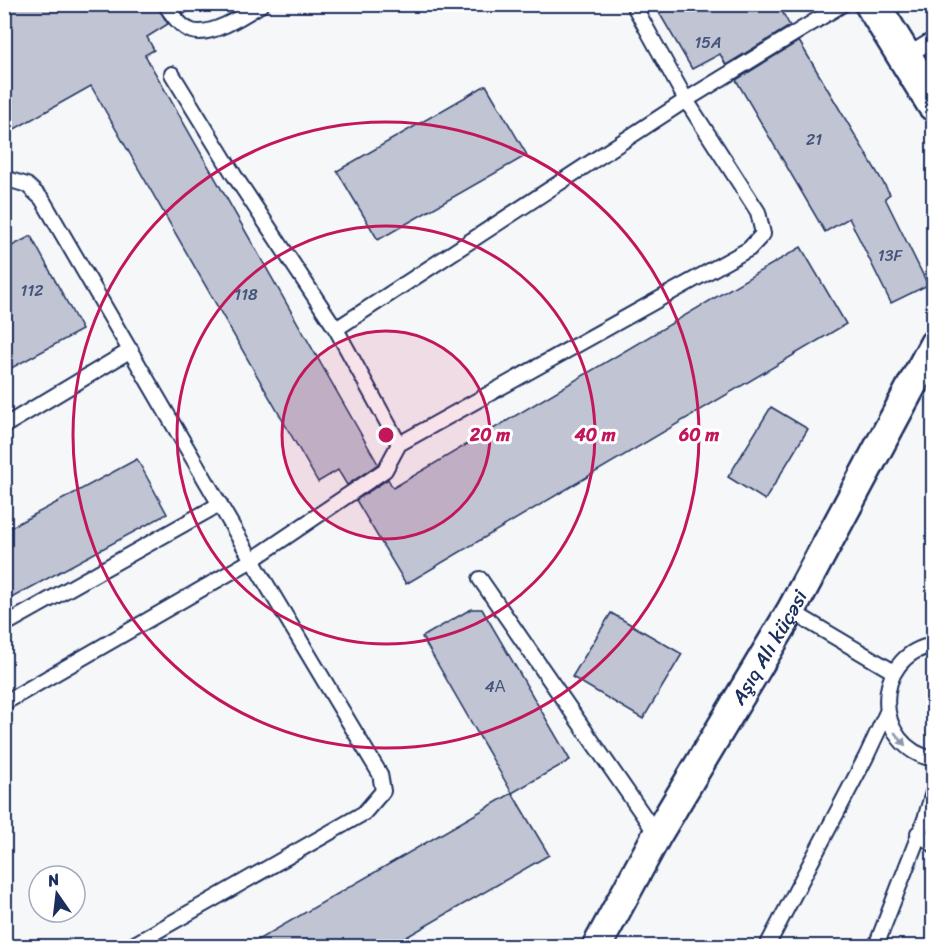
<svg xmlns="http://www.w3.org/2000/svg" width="938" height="951" viewBox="0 0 938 951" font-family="Sriracha,sans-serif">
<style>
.building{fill:#c0c4d3;stroke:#1b2f5e;stroke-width:1.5}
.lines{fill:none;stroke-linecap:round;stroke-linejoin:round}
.lane-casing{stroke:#1b2f5e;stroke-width:18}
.street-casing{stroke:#1b2f5e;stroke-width:33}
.secondary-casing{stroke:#1b2f5e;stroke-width:38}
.lane{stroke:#fff;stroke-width:14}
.street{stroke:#fff;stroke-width:28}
.secondary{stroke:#fff;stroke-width:33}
.oneway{fill:#8d97ae}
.ring{fill:none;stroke:#c2185b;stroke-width:3}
.labels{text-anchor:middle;stroke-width:6;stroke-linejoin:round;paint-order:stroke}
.number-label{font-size:16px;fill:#44547b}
.street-label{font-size:20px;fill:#1b2f5e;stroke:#fff}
.centre{fill:#c2185b;stroke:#fff;stroke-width:3}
.ring-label{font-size:18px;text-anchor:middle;font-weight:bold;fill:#c2185b;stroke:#fff;stroke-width:6;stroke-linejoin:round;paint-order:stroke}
</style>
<rect width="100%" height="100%" fill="#f6f7f9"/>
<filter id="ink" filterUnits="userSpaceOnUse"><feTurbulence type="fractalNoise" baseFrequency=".0167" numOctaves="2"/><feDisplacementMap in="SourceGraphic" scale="12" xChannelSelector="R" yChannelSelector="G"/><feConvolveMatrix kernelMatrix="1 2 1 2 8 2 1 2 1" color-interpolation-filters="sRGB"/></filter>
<g filter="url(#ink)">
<path class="building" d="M4 4H156L168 24 147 37 154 50 145 55 378 464 347 485 338 470 318 482 91 86 4 135Z
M176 4H200L184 14Z
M654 4H778L790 26 726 65 720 54 692 69Z
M799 41 890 194 885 198 928 285 891 303 849 218 825 232 736 80Z
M486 85 527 155 378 240 337 171Z
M31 236 82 330 4 372V250Z
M801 247 846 324 406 584 356 500 388 479 393 488Z
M771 407 808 429 765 500 728 477Z
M137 459 167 514 4 602V531Z
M471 609H482L570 760 512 793 422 637Z
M611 613 682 654 643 719 572 677Z
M512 793 549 855 391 946H247Z"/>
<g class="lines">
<defs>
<path id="lane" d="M165 4C172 14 180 27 192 31 212 37 246 14 262 4
M905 57 934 39
M172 74 234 175 336 329 399 444
M4 178 27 185 42 199 252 560 380 774 383 791 364 813 131 946
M336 329 686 100 843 4
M4 426 131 350
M480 579 657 835
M791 611 894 672
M4 625 220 504
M934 645C871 655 872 748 934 759
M4 703 252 560 385 470 399 444 749 249 763 234 758 212 686 100 633 4
M918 833 934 845
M767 946 866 757 887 712
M876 946 925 819 934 789"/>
<g id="street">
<path id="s1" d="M597 946 657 835 791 611 934 344"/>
</g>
<path id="secondary" d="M872 4 934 104"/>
</defs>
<use href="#lane" class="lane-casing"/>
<use href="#street" class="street-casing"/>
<use href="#secondary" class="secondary-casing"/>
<use href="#lane" class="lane"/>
<use href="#street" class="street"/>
<use href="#secondary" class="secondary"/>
</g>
<defs><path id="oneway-solid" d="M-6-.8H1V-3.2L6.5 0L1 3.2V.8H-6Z" transform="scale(1.5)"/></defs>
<use class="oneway" href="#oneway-solid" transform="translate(900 739) rotate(50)"/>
</g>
<circle cx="386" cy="435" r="104" fill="#c2185b" fill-opacity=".12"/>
<g class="ring">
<circle cx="386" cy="435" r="104"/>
<circle cx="386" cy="435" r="209"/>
<circle cx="386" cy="435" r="313"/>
</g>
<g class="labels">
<g class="number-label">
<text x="708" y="48">15A</text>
<text x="814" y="145">21</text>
<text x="890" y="261">13F</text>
<text x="32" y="296">112</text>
<text x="246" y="300">118</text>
<text x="495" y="692">4А</text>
</g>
<g class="street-label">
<text dy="7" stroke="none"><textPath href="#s1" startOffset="345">Aşıq Alı küçəsi</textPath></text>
</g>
</g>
<circle cx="386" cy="435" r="9" class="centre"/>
<g class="ring-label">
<text x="490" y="441">20 m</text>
<text x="595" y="441">40 m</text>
<text x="699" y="441">60 m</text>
</g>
<rect width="938" height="951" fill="none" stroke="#fff" stroke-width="24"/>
<rect x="12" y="12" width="914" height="927" fill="none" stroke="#1b2f5e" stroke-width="2" filter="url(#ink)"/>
<g transform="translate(57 894) rotate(346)"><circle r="28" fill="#ffffff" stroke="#a4acbf" stroke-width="1.5"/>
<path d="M0-4.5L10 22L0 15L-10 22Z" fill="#1b2f5e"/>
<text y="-9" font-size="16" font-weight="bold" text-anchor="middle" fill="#1b2f5e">N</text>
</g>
</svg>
